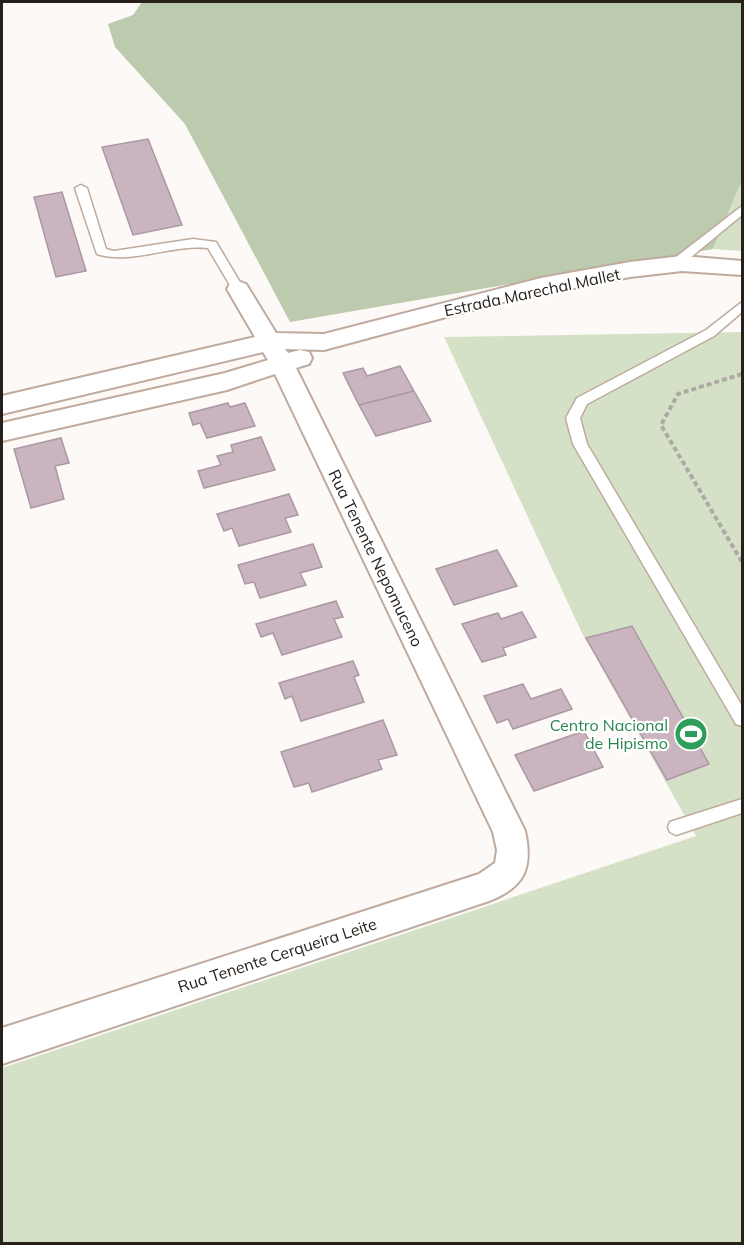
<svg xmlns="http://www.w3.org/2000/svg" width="744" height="1245" viewBox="0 0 744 1245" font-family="Mulish,sans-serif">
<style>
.green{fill:#d5e1c7}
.forest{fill:#bccaad}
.building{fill:#c9b4c0;stroke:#ac97a3;stroke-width:1.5}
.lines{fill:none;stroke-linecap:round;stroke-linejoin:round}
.service-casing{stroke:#bfab9e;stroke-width:3}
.minor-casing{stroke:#bfab9e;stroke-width:4}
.path{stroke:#aea9a5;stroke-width:4;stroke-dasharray:5 3;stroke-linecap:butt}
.service{fill:#fff;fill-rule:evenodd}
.minor{fill:#fff;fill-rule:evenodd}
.labels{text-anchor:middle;stroke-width:4.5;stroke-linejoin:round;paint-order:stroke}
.street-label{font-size:16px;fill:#27201b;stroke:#fff}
.leisure-label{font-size:16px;fill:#27864d;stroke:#fff;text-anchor:end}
</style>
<rect width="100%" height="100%" fill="#fdf9f6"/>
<path class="green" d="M742 180V251L713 249Z
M742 332V1243H2V1068L696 836 582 633 444 337Z"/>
<path class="forest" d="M142 2H742V180L713 249 290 322 185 124 115 47 108 24 133 15Z"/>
<path class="building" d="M148 139 182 225 133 235 102 147Z
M62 192 86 271 56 277 34 197Z
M400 366 414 391 359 405 343 373 363 368 367 376Z
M414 391 431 421 376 436 359 405Z
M228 403 230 407 245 403 255 426 207 438 200 423 193 425 189 413Z
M261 437 275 470 204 488 198 471 221 465 217 456 233 452 231 445Z
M61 438 69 463 55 466 64 499 31 508 14 449Z
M289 494 298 515 285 518 291 532 239 546 232 528 224 531 217 514Z
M313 544 322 567 300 573 306 585 260 598 254 582 245 584 238 565Z
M497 550 517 586 454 605 436 569Z
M336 601 343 617 334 619 342 637 282 655 273 633 261 637 256 624Z
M522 612 536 637 503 648 506 655 482 662 462 624 498 613 501 619Z
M632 626 709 764 667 780 586 638Z
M353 661 359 675 354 677 364 702 301 721 292 696 285 699 279 683Z
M523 684 531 699 561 689 572 709 513 729 508 719 497 723 484 696Z
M383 720 397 755 378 760 382 769 312 792 309 783 294 787 281 752Z
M584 731 603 767 534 791 515 755Z"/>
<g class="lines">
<defs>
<path id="service" d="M81 185 87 188 106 249 114 251 193 239 216 242 244 289 242 292H234L208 248C171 244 132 265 97 254L75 188Z
M742 206V215L679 267H671V261Z
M742 302V312L714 336 587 404 580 418 587 444 742 706V726L736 724 573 444 566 418 577 398 706 330Z
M742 799V813L676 835 670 832 668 827 670 822Z"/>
<path id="minor" d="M682 256 742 261V275L682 271 630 277 498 303 324 350 285 349 288 353 300 350 309 352 312 358 309 364 296 368 525 831C533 868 525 887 489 901L2 1064V1028L479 874 495 863 497 850 493 832 275 374 227 390 2 441V423L225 373 268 360 263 352 2 414V396L255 337 227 289 230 284 238 281 246 284 276 333 324 334 541 278 630 262Z"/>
</defs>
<use href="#service" class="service-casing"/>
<use href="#minor" class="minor-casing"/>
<path class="path" d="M742 374 678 394 661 425 742 562"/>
<use href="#service" class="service"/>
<use href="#minor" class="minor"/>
</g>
<defs>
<symbol id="stadium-disc" viewBox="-11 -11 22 22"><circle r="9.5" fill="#2e9e5b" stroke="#fff"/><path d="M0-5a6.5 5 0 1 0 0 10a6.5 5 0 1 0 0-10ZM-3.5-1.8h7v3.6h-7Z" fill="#fff"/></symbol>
</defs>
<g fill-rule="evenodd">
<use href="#stadium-disc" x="672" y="715" width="38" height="38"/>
</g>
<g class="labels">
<g class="street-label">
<text transform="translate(532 292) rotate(-12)" y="6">Estrada Marechal Mallet</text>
<text transform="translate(376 558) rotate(64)" y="6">Rua Tenente Nepomuceno</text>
<text transform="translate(277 955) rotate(-18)" y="6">Rua Tenente Cerqueira Leite</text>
</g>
<g class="leisure-label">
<text x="668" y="731">Centro Nacional<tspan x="668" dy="18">de Hipismo</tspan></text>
</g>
</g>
<rect width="744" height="1245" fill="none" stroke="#27201b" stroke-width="6"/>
</svg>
